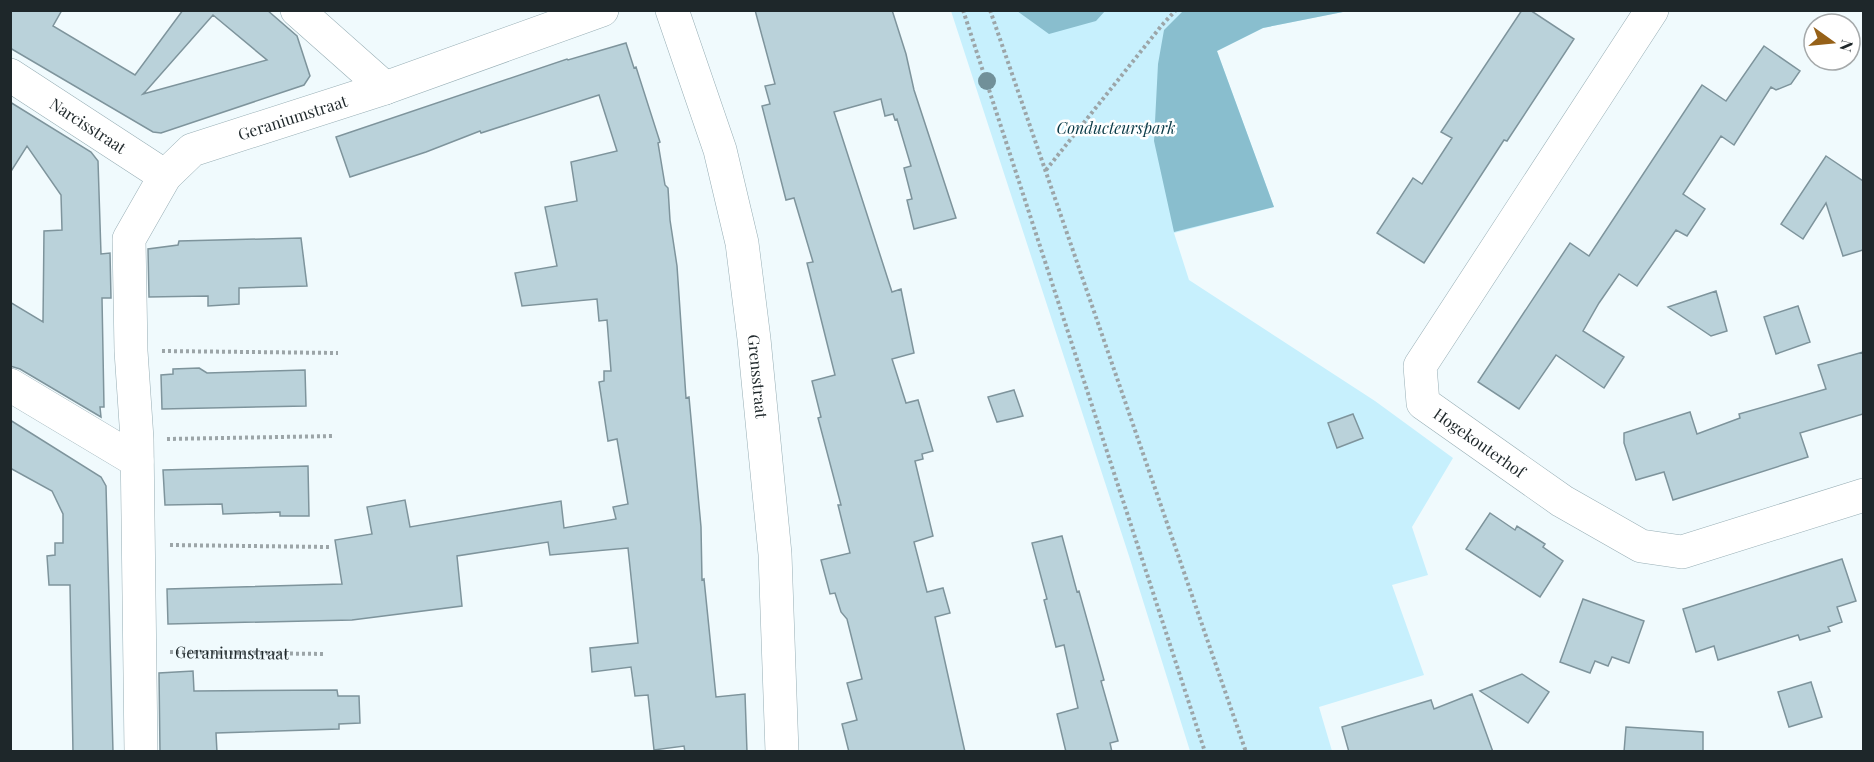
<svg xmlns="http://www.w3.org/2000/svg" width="1874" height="762" viewBox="0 0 1874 762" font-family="'Playfair Display',serif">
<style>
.green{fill:#c7f0fd}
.forest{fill:#89bece}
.building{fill:#bad2da;stroke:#7e949c;stroke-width:1.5;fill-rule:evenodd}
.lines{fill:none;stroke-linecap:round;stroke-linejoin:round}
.minor-casing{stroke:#97aeb5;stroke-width:34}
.path{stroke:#9ca5a8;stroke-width:4;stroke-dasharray:3 3;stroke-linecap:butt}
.minor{stroke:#fff;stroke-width:33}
.tree{fill:#719099}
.labels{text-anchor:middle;stroke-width:5;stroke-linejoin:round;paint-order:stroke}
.street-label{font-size:16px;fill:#1e272a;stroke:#fff}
.park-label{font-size:16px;font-style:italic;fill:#093a47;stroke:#fff}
</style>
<rect width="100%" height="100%" fill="#f0fafd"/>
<path class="green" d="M951 11H1348L1263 28 1217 51 1274 207 1174 233 1189 280 1375 401 1453 458 1412 527 1428 575 1392 585 1424 675 1319 707 1332 751H1190L1129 556Z"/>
<path class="forest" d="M1017 11H1105L1096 21 1049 34Z
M1183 11H1348L1263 28 1217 51 1274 207 1174 232 1154 141 1158 64 1164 30Z"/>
<path class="building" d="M10 10H62L53 26 135 75 183 10H267L297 36 310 76 304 85 161 133 153 132 10 48ZM213 15 267 60 143 94 146 91Z
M755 10H892L906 54 914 90 956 218 914 229 907 200 912 199 904 168 911 166 897 119 895 120 893 114 885 116 881 99 834 112 892 292 901 289 914 353 892 359 906 403 918 400 933 451 922 454 923 459 915 461 933 536 914 542 927 592 943 588 950 613 935 617 965 752H849L842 724 857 720 847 683 862 679 847 619 841 612 835 593 830 594 821 560 850 553 838 505H841L818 418 821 417 812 381 835 375 807 263 813 262 794 198 786 200 762 106 770 104 765 86 775 84Z
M1522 10H1530L1574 39 1507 141 1504 140 1424 263 1377 233 1413 178 1422 184 1452 138 1441 132Z
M626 43 634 68 636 67 660 142 658 143 665 185 668 188 670 220 677 266 686 398 689 397 701 527 702 580 704 579 716 697 745 694 747 752H685L684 746 654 750 648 695 635 696 631 667 592 672 590 648 638 643 628 548 550 555 548 542 457 556 462 606 352 620 168 624 167 589 342 584 335 540 372 534 367 507 405 500 410 527 561 501 564 528 616 519 613 507 628 504 617 439 608 441 599 382 604 381V371H611L607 320 599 321 597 299 522 306 515 273 557 266 545 207 577 201 571 162 617 151 599 95 481 133 480 131 426 152 350 177 336 137 567 59 568 60Z
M1764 46 1800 71 1791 84 1776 90 1771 87 1734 145 1721 136 1683 194 1705 209 1687 236 1676 230 1637 286 1619 274 1599 303 1583 331 1624 357 1604 388 1556 355 1519 409 1478 382 1570 243 1589 256 1702 85 1726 101Z
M10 102 91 152 98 161 101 254 110 253 111 298H102L104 407H100L101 417 20 369 10 366V302L43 322 44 231 62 230 61 195 27 146 10 173Z
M1826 156 1863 181V250L1843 256 1826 203 1803 239 1781 224Z
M301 238 307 286 239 288V304L208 306V296L149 297 148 249 178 245 179 241Z
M1716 291 1727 331 1711 336 1668 307Z
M1798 306 1810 342 1776 354 1764 317Z
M1863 352V414L1800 433 1808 457 1673 500 1664 472 1636 480 1624 443V433L1690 412 1697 434 1740 418 1739 414 1826 389 1818 365Z
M199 368 207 373 305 370 306 406 162 409 161 375 173 374V369Z
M1014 390 1023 416 997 422 988 397Z
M1353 414 1363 438 1337 448 1328 423Z
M10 420 101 477 106 486 113 752H73L70 585H49L47 556 55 555V543H63V514L52 491 10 468Z
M308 466 309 516H280V512L223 514 222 504 165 505 163 470Z
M1490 513 1515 530 1517 526 1545 544 1543 547 1563 561 1540 597 1466 549Z
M1062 536 1077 592 1079 591 1104 680 1101 681 1118 741 1110 743 1112 752H1066L1057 714 1078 708 1064 645 1056 647 1044 600 1047 599 1032 543Z
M1842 559 1856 601 1837 607 1842 622 1828 627 1830 631 1800 640 1798 635 1718 660 1714 646 1696 652 1683 609Z
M1583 599 1644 621 1629 663 1612 657 1608 666 1595 661 1590 673 1560 662Z
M193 671 194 691 337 690 338 696H359L360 723 339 724V729L216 733 217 752H160L159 673Z
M1522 674 1549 692 1528 723 1480 691Z
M1811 682 1822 717 1789 727 1778 692Z
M1472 694 1493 752H1349L1342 727 1431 700 1434 709Z
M1626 727 1703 732V752H1624Z"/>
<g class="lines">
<defs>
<g id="minor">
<path d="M297 10 385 88"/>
<path id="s2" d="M672 10 720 150 742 243 754 339 775 554 782 752"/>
<path id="s3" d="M1652 10 1420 366 1423 403 1562 501 1641 546 1682 552 1864 495"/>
<path id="s4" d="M10 75 165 176"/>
<path d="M10 385 137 461"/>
<path id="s5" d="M141 752 137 439 131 351 129 239 165 176 192 150 385 88 602 10"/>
</g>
</defs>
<use href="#minor" class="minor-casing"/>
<g class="path">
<path d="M963 10 1205 752"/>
<path d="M990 10 1246 752"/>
<path d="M1046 170 1162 25 1176 10"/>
<path d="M162 351 338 353"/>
<path d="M167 439 335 436"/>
<path d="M170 545 329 547"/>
<path id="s1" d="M170 652 325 654"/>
</g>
<use href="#minor" class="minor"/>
</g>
<circle class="tree" cx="987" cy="81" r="9"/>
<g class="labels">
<g class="street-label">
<text dy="6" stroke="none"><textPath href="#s5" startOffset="729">Geraniumstraat</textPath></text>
<text dy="6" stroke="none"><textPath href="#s4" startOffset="93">Narcisstraat</textPath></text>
<text dy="6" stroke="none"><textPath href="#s2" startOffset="378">Grensstraat</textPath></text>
<text dy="6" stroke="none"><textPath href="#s3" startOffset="531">Hogekouterhof</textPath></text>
<text dy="6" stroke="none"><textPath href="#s1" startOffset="62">Geraniumstraat</textPath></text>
</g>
<g class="park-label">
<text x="1116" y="134">Conducteurspark</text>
</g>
</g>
<rect width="1874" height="762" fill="none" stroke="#1e272a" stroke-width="24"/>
<g transform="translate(1832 42) rotate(105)"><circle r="28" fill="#ffffff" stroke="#a5a9aa" stroke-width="1.5"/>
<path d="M0-4.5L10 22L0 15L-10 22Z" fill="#966118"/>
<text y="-9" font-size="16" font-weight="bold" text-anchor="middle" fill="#1e272a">N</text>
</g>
</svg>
